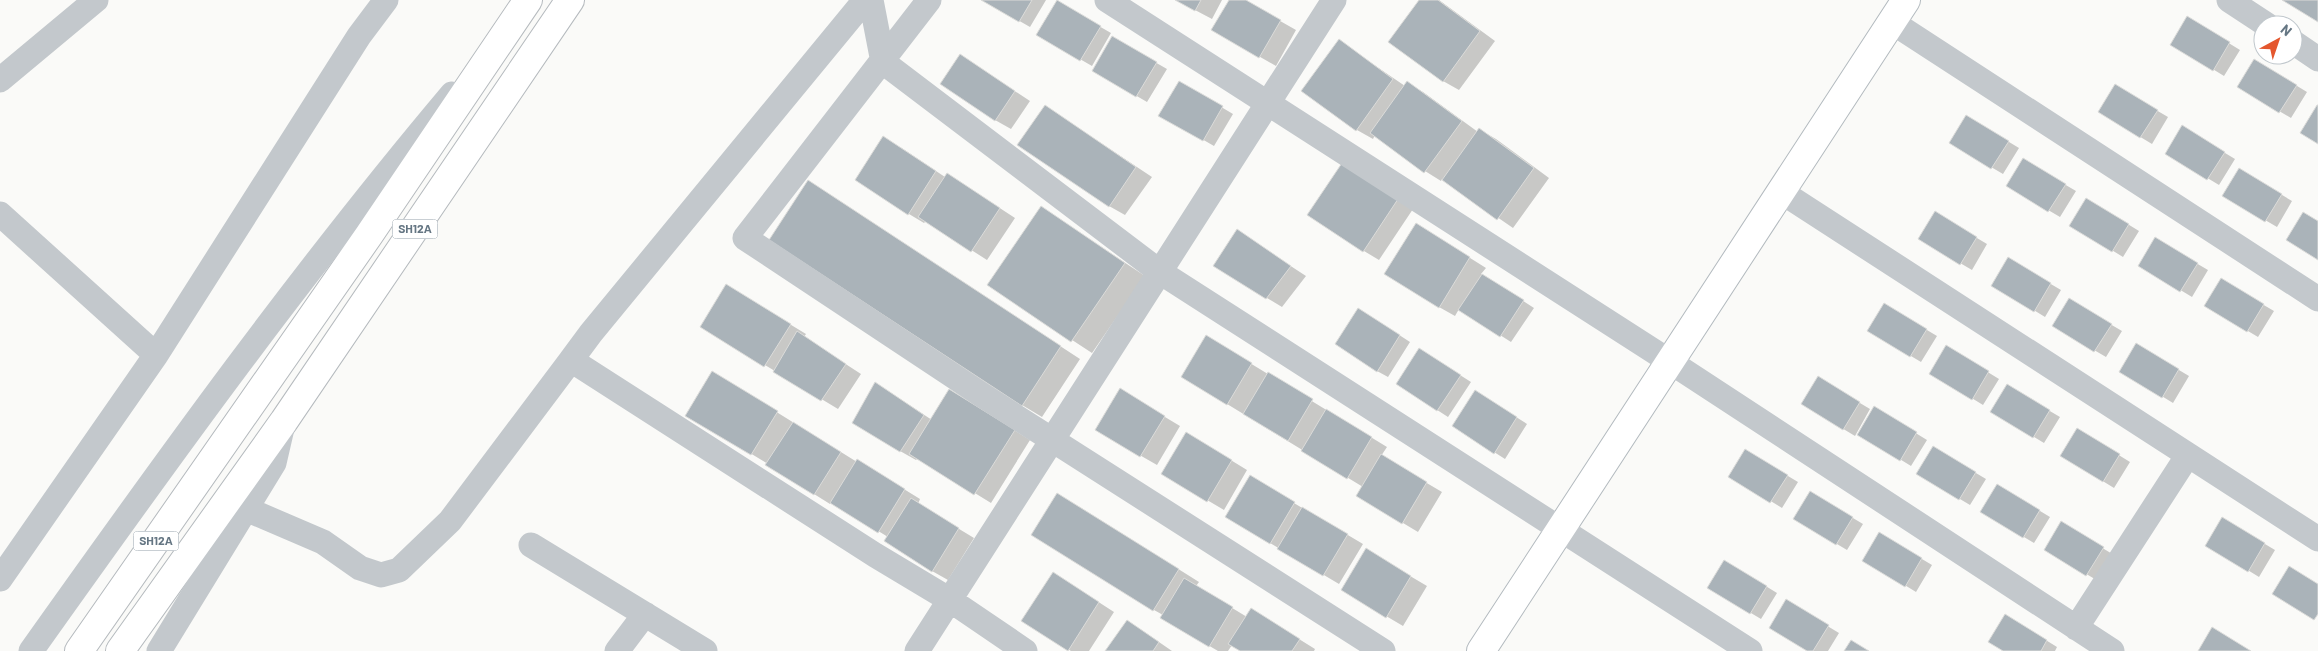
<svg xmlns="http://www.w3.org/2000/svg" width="2318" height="651" viewBox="0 0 2318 651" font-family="Barlow,sans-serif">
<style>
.shadow{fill:#0003}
.building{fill:#aab3b9;stroke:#dcdcda}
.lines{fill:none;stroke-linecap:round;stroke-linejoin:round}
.secondary-casing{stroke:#b3babf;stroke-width:30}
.primary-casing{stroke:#b5babe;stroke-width:30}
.street{stroke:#c3c8cc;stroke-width:25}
.secondary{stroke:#fff;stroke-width:28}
.primary{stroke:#fff;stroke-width:28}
.labels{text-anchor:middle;stroke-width:5;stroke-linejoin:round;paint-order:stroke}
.shield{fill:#fff;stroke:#939fa8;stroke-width:1}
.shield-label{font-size:12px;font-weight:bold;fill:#657683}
</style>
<rect width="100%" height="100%" fill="#fafaf8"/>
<path class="shadow" d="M983 0H1046L1030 27Z
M1176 0H1222L1212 19Z
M1230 0H1243L1296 30 1276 66 1213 30Z
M1420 0H1439L1495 41 1459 90 1443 81Z
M1057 2 1111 33 1092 66 1038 35Z
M2188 18 2240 50 2224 76 2172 44Z
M1113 38 1167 69 1147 102 1094 71Z
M1339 41 1405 86 1407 83 1423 92 1478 132 1480 130 1496 139 1549 178 1513 228 1442 179 1441 181 1425 171 1375 135 1373 139 1357 130Z
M961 56 1030 101 1011 129 995 120Z
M2254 60 2307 92 2291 118 2238 87Z
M1179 82 1233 114 1214 146 1160 115Z
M2115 86 2168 117 2152 144 2099 112Z
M1045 106 1152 177 1125 215 1109 206Z
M1966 116 2019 148 2003 174 1950 143Z
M2182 127 2235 159 2219 185 2166 153Z
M900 147 945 177 963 184 1015 218 987 260 926 221 924 223 909 214Z
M2023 160 2076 191 2060 217 2007 186Z
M1360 170 1415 206 1379 260 1364 251Z
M2240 170 2292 201 2277 227 2224 196Z
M809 182 1080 359 1042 417 1022 405Z
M2087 199 2139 231 2123 257 2071 225Z
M1041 207 1145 276 1092 353 988 285Z
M1935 213 1987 244 1972 270 1919 239Z
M1237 231 1306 276 1282 307 1267 298Z
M1432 234 1486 268 1481 274 1534 308 1511 342 1459 309 1455 316 1439 307Z
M2155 239 2208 270 2192 297 2139 265Z
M2008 259 2061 290 2045 317 1993 285Z
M2221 280 2274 311 2258 337 2206 306Z
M742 295 806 334 804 337 861 374 838 409 702 327Z
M2069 300 2122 331 2106 357 2053 326Z
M1885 305 1937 336 1921 362 1869 331Z
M1370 316 1410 342 1388 377 1377 371Z
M2137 345 2189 376 2173 403 2121 371Z
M1222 346 1387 447 1381 456 1442 492 1418 532 1358 496 1363 487 1183 377Z
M1947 347 1999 379 1983 405 1931 373Z
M1430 356 1471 382 1448 417 1397 384Z
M1818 378 1870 409 1855 436 1802 404Z
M728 382 857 462 873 470 920 499 918 504 974 538 948 580 932 571 888 537 831 502 830 504 814 494 768 464 687 415Z
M2007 386 2060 417 2044 443 1992 412Z
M1120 390 1180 426 1157 465 1096 430Z
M891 393 932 420 966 400 1030 440 991 503 918 458 916 460 900 451Z
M1486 398 1527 424 1505 459 1494 452Z
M1875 408 1927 440 1911 466 1859 434Z
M2088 436 2130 462 2114 488 2062 456Z
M1203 443 1247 470 1224 510 1163 474Z
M1934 448 1986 479 1970 505 1918 474Z
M1745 450 1798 482 1782 508 1730 476Z
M1250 477 1363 544 1339 584 1226 517Z
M1997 485 2050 517 2034 543 1982 512Z
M1811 493 1863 524 1847 550 1795 519Z
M1078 506 1199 582 1196 586 1247 617 1267 619 1315 649 1314 651H1242L1232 645 1228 651H1218L1162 618 1163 615 1154 610Z
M2223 519 2275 550 2259 577 2207 545Z
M2061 523 2114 555 2098 581 2045 549Z
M1880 534 1932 565 1916 592 1864 560Z
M1366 550 1427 586 1403 626 1342 590Z
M1725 561 1777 593 1761 619 1709 588Z
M1069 583 1114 612 1089 651H1071L1023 620Z
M1786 601 1839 633 1828 651H1809Z
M2005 615 2057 647 2055 651H2005Z
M1127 621 1143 631 1172 651H1107Z"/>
<path class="building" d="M981 0H1032L1019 22Z
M1057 0 1101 26 1080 61 1036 35Z
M1175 0H1201L1195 11Z
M1229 0H1246L1281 20 1259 58 1211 30Z
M1419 0H1438L1480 31 1443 82 1388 42Z
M2282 0H2318V22Z
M2187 16 2230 42 2213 71 2170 45Z
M1112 36 1157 62 1136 97 1092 71Z
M1339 39 1393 79 1356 131 1301 91Z
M960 54 1015 91 995 121 940 84Z
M2254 59 2297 85 2279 113 2237 87Z
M1179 81 1223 106 1203 141 1158 116Z
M1407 81 1462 121 1424 173 1370 133Z
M2115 84 2158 110 2140 138 2098 112Z
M1045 105 1136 167 1109 207 1017 145Z
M2317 105H2318V144L2300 133Z
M1966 115 2009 141 1991 169 1949 143Z
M2182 125 2225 152 2207 180 2165 154Z
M1479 128 1534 168 1497 220 1442 180Z
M883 136 936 171 908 215 855 180Z
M2023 158 2066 184 2048 212 2006 186Z
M1344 160 1400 196 1363 252 1307 215Z
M2239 168 2282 194 2265 222 2222 196Z
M947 173 1000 208 971 252 918 217Z
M808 180 1061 346 1022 406 769 240Z
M2086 198 2129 224 2112 252 2069 226Z
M1041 206 1125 263 1071 342 987 285Z
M1935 211 1977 237 1960 265 1918 239Z
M2303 212 2318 221V260L2286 240Z
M1416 223 1470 257 1439 308 1384 274Z
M1237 229 1291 266 1266 299 1213 266Z
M2155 237 2198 263 2180 292 2138 266Z
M2008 257 2051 283 2034 312 1991 286Z
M1482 274 1524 300 1500 337 1458 310Z
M2221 278 2264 304 2247 332 2204 306Z
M726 284 791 324 764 367 700 327Z
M2069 298 2112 324 2094 352 2052 326Z
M1884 303 1927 329 1910 357 1867 331Z
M1358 308 1400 335 1377 372 1335 344Z
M797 331 846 364 821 401 773 372Z
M1206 335 1252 363 1227 405 1181 377Z
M2136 343 2179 369 2162 398 2119 372Z
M1946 345 1989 371 1972 400 1929 374Z
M1419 348 1461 375 1437 411 1396 384Z
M712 371 778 411 751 455 685 416Z
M1268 372 1313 399 1288 441 1243 414Z
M1818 376 1860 402 1843 430 1801 404Z
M875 382 924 415 900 452 852 423Z
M2007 384 2050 410 2033 438 1990 412Z
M1120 388 1165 416 1140 457 1095 430Z
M949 389 1015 430 974 495 909 454Z
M1475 390 1517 417 1494 454 1452 426Z
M1874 406 1917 432 1900 461 1857 435Z
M1326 409 1372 437 1347 479 1301 451Z
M793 422 841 452 814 495 765 465Z
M2077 428 2120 454 2103 482 2060 456Z
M1186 432 1232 460 1207 502 1161 474Z
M1933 446 1976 472 1959 500 1916 474Z
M1745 449 1788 475 1770 503 1728 477Z
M1381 454 1427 482 1402 524 1356 496Z
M857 459 905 489 878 533 830 503Z
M1250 475 1295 502 1270 544 1225 517Z
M1997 484 2040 510 2023 538 1980 512Z
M1810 491 1853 517 1836 545 1793 519Z
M1057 493 1179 569 1153 611 1031 535Z
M911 498 959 528 932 572 884 541Z
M1302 507 1348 534 1323 576 1277 549Z
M2222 517 2265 543 2248 572 2205 546Z
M2061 521 2104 547 2086 576 2044 550Z
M1879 532 1922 558 1905 587 1862 561Z
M1366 548 1411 576 1386 618 1341 590Z
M1724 560 1767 586 1750 614 1707 588Z
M2289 566 2318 584V614L2314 620 2272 594Z
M1053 572 1099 602 1068 651 1021 621Z
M1184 578 1233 607 1209 647 1160 618Z
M1786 599 1829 625 1813 651H1807L1769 628Z
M1251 608 1300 639 1292 651H1240L1228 644Z
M2005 614 2047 640 2041 651H2003L1988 642Z
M1127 620 1159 642 1153 651H1105Z
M2212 627 2251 651H2198Z
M1851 640 1869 651H1844Z"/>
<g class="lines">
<defs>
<path id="secondary" d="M1481 651 1906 0"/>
<path id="primary" d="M79 651 369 235 528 0
M120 651 284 421 570 0"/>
</defs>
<use href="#secondary" class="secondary-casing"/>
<use href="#primary" class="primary-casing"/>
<path class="street" d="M865 0 591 333 571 360 875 555 950 600 1025 651
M871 0 883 62 1160 272 1750 651
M929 0 745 238 982 395 1383 651
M1107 0 1669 361 2112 651
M2229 0 2267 25
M1892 22 2318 299
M2293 42 2318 59
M0 80 96 0
M1780 191 2318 539
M0 214 156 355
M246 509 323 542 360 568 381 575 399 570 450 521 571 360
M531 545 705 651
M0 579 156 355 359 36 386 0
M2076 628 2188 455
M31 651C166 461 302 272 452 94
M159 651 274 463 283 424
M617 651 645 614
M917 651 1334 0"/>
<use href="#secondary" class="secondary"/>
<use href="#primary" class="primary"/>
</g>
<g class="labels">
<g class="shield">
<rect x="392.5" y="219.5" width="45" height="19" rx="4"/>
<rect x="133.5" y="531.5" width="45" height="19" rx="4"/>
</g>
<g class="shield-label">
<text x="415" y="233">SH12A</text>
<text x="156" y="545">SH12A</text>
</g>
</g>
<g transform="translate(2278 40) rotate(40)"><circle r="24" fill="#ffffff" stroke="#c1c8cd"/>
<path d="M0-4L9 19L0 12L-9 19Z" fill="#e4572e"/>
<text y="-8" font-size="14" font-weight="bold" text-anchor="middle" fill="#657683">N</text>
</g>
</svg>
